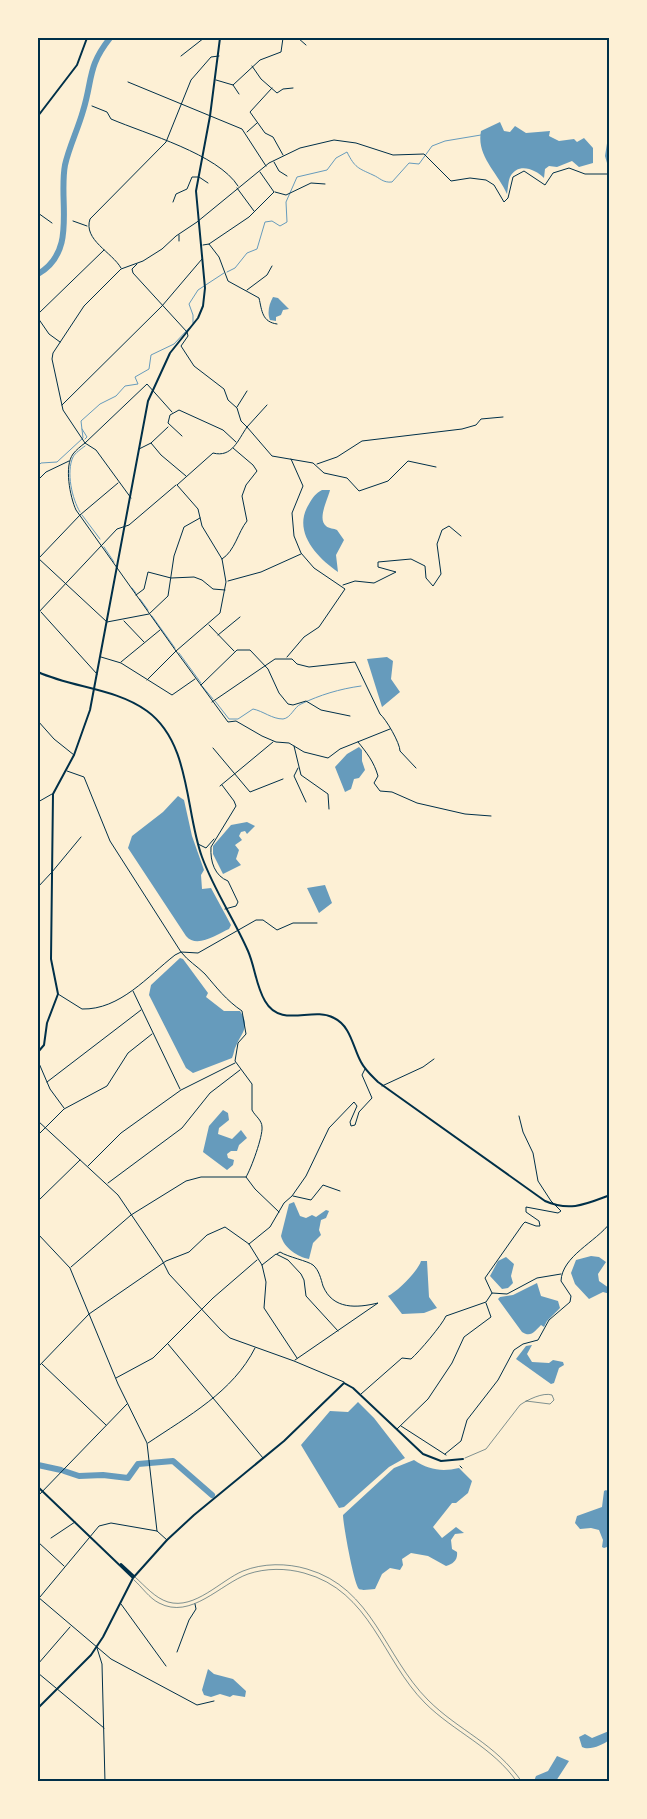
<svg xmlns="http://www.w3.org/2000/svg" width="647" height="1819" viewBox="0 0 647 1819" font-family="'Exo 2',sans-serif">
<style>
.water{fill:#669bbc}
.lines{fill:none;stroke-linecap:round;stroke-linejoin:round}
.stream{stroke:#669bbc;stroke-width:1}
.river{stroke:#669bbc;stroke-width:6}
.service{stroke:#003049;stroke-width:0.5}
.minor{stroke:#003049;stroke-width:1}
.tertiary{stroke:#003049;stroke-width:2}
.secondary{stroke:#003049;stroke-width:2}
.neatline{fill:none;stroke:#003049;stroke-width:2}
</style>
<rect width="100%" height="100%" fill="#fdf0d5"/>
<path class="water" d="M500 122 504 131 510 132 515 126 526 133 550 131 549 136 559 141 574 139 577 142 584 138 593 148V163L579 167 572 161 557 167 549 166 545 169 544 178C535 169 518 162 510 177 508 182 508 188 507 194 498 173 476 156 481 131Z
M608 137H610L609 170 605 156Z
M273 297 278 298 289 309 283 310 281 315 276 317V321L270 320C267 313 269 304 273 297Z
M322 490H330C328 499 317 519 326 526 329 529 334 528 337 530L344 540 336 555 338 572C316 557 292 531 309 504 313 497 316 493 322 490Z
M387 657 393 661 391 679 400 692 382 707 367 659Z
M359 747 362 750V761L365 770 359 778 354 779 351 789 345 792 335 767 347 754Z
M178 796 184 800 192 836 204 870 201 875 202 889 211 888 231 925 229 929C217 934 197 949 186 936L128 848 132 836 163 812Z
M247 822 255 826 247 834 245 831 241 832 239 836 242 840 235 845 239 850 236 859 241 865 223 874 213 854V846L231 825Z
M325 885 332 903 319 913 307 888Z
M180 958 183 959 208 993 206 997 224 1011H240C251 1027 241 1033 236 1046 234 1049 234 1054 232 1058L193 1073 186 1068 149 995 151 985Z
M223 1110 228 1113 229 1120 219 1128 218 1134 232 1139 241 1130 247 1138 239 1145 237 1151H231L227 1154 228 1158 234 1160 233 1165 227 1170 203 1152 209 1126Z
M294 1202 300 1216 306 1218 312 1215 316 1217 326 1210 329 1211 326 1218 321 1220 319 1230 321 1235 313 1243 309 1259C298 1257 284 1248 281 1236L289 1204Z
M591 1256 599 1257 606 1262 598 1274 599 1281 609 1288 610 1294 603 1292 589 1299 575 1284 571 1273 576 1260Z
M506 1257 514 1264 511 1276 513 1283 508 1288 502 1289 490 1276 498 1261Z
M421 1261H427L429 1297 437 1308 424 1313 402 1314 388 1296C397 1292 418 1271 421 1261Z
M537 1283 541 1296 558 1301 560 1308 547 1321 544 1327 541 1325C535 1331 531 1338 522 1332L498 1299 500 1297 513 1295Z
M532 1345 527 1354 532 1362 549 1363 553 1360 563 1362 564 1365 559 1368 554 1383 551 1384 516 1359 526 1346Z
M358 1402 374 1418 405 1458 389 1467 344 1507 339 1508 301 1445 330 1411 348 1412Z
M414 1460C429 1470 442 1472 459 1468L472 1481 468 1493 456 1503H452L433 1527 442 1538 456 1527 464 1533 455 1534 451 1540 452 1549 457 1552C458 1560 453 1564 446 1566L428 1556 411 1553 402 1559 403 1565 400 1570 390 1568 382 1574 375 1589C371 1589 362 1591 359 1589 354 1585 343 1524 343 1515L394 1468Z
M606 1490 609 1492 610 1546 604 1548 602 1547 603 1540 599 1530 591 1528 580 1529 575 1523 577 1516 602 1507 604 1491Z
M208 1669 214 1674 233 1679 246 1691 245 1697 233 1695 230 1697 220 1694 211 1697 204 1695 202 1690Z
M609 1731V1740C603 1745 589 1751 582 1747L579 1737 585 1734 592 1738Z
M557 1756 569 1761 556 1781H534L536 1776 548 1771Z"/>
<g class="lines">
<path class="stream" d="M227 272 235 268 247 253 257 249 265 222 272 221 280 226 287 222 286 202 297 177 327 170 336 158 347 152C355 168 358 168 373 175 380 178 383 183 392 182L409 163 419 164 432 146 445 141 481 135
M193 323V315L189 304 198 290 224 273
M82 429 87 437 85 439
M38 466 41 463 57 462 83 438 81 421 100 404 116 396 125 386 138 384 135 377 149 369 151 355 174 344 189 328
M80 512C72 499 66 472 73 457 75 453 81 449 85 446
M82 515 100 539
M104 547 114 562
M132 588 136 593
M140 599 148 610
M152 616 175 648
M179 653 201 683
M202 686 213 699
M215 701 229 719H238L253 709C263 711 272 719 283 719 291 718 294 707 301 704 320 695 339 689 361 686"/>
<path class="river" d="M38 274C78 251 58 202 65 165 69 147 78 129 83 111 93 79 87 67 110 38
M38 1465 61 1470
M64 1471 79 1476 103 1475 128 1478 138 1464 173 1461 212 1495"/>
<path class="service" d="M465 1458 486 1449 520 1405C527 1400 543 1392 552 1395L554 1400 550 1404 526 1401
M135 1577C145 1586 155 1598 168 1602 195 1610 221 1580 243 1571 263 1563 287 1563 307 1569 373 1588 384 1656 428 1700 459 1731 495 1743 522 1782
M134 1580C142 1587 149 1598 159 1603 191 1620 220 1584 248 1574 266 1568 286 1568 304 1573 371 1591 382 1660 425 1703 454 1732 493 1747 517 1782"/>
<path class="minor" d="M298 38 306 45
M181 56 204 38
M252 66 261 79 277 93 283 89 293 88
M216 80 233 85 260 60 281 52 283 38
M128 82 242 129 266 166
M233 85 239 94
M272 88 250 112 265 133 273 137 283 155
M92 106 107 112 111 119C146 134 218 154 238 186
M247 132 257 123
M274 162 279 171 287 176
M237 188 254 211
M275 192 286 195 311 183 325 184
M173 202 176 194 187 189 192 177H199L208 183
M38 213 52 223
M73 221 87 226
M179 235V241
M209 244 249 217 274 192 260 172
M203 245 209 244 219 257 228 281 259 298C262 311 262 322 277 324
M137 264 132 269 133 273 187 332 188 336 181 346 194 366 224 389 228 400 237 408 241 421 247 427C238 440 232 458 213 453L177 485 198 509 202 526 222 559 226 582 220 613 176 651 228 722 236 721 262 736 276 742 289 743 304 752 328 758 340 749 390 729
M121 268C112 252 83 240 90 219L166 142 191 80 211 57 219 56
M247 290 267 275 272 266
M38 314 104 250
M38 318 49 334 60 342
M62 405 162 306 202 259
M267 405 247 427 272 456 313 463 324 473 347 478 359 491 388 481 408 461 436 467
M237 407 247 391
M182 436 168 423 170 415 179 410 223 430 236 442
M151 443 168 427
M139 449 151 443 161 455 186 476
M317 464 337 457 362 441 462 429 476 425 481 419 503 417
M38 480 46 472 69 461
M131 498 96 450 85 443 147 384 172 412
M38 558 107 622 149 614 168 596 174 556 184 527 200 518
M39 558 80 515 118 483
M222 559C235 551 238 532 247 521L242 496 246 485 257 471 253 465 233 448
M228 581 261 572 301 554
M343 585 355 581 374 583 396 572 378 567V562L411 559 425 566 426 578 433 586 441 574 437 544 442 530 449 526 461 536
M136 595 144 589 148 572 171 578 194 577 202 580 213 589 225 590
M41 612 97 674
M38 613 117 529 129 525 176 485
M124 621 144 642
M209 625 234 651
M218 635 240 617
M101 657 121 663 172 695 195 679
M287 657 304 637 319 627 345 589 314 568 301 553 294 536 292 513 303 486 291 459
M121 662 160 630
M147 680 176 651 76 510C70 497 64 466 73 454 76 450 81 446 85 443L63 410 52 359 53 353 84 306 121 269 143 261 162 249 176 236 197 222 269 163 300 148 334 140 356 143 393 155 424 154 451 181 470 178 486 180 494 185 504 202 508 198 513 177 524 171 545 185 553 173 569 168 585 174H610
M201 685 237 650H250L268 669 279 693 288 704 293 705 306 701 321 710 350 716
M212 702 275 659H292L297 664 309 667 355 662 380 714C386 719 400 743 400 751L416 768
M38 721 54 739 74 755
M358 742C367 753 374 762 378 776L374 783 380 791 392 792 417 803 465 814 491 816
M294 746 301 775 328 794 329 809
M213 748 250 792 283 779
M298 768 294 776 306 802
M67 771 84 777 110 841 181 952C188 961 197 966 205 974 217 988 226 1000 242 1011L246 1034 238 1043 235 1061 252 1084V1110C255 1116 262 1120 262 1127 263 1136 251 1169 246 1177L255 1189 279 1212
M222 785 234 801 236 806 211 847C210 862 215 876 228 881L238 902 236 906 225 909
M220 786 273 742
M38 802 52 794
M198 844 206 848 214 839
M38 887 52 872 81 837
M133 991 180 1089
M58 994 82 1009C120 1010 148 976 175 955L181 952 198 953 256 920H263L277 930 293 923H317
M38 1061 50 1089 64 1108
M47 1082 141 1010
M382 1086 423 1067 434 1059
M38 1121 118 1195 162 1260 169 1274 221 1330 230 1338 294 1361 344 1382
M38 1135 64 1109 107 1086 128 1053 152 1034
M88 1166 121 1133 181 1090 235 1063
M108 1183 182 1128 210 1093 240 1070
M293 1196 311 1200 323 1185 340 1191
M38 1201 80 1160
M38 1234 70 1268 118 1384 147 1443 157 1531
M249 1244 270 1227 284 1203 292 1196 306 1176 329 1128 354 1102 357 1106 350 1122 351 1126 355 1125 359 1112 372 1098 362 1075 365 1069
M277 1254 280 1252C288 1257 308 1261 313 1265 319 1270 321 1279 323 1286 333 1310 357 1308 378 1303L295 1360
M262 1265 276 1254 288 1260 301 1274 304 1280 306 1296 338 1331
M71 1267 131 1215 186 1181 201 1177H246
M492 1293 485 1278 523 1224 525 1222 536 1226H540L539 1221 526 1212V1207L558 1213 561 1211 551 1201 538 1181 533 1153 523 1132 519 1116
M168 1344 263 1458
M42 1364 106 1425
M38 1367 89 1314 166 1261 189 1252 207 1235 225 1227 249 1244 262 1265 266 1282 264 1308 297 1358
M116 1378 153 1358 213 1298 257 1260
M361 1394 402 1358 411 1359C419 1352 442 1325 446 1316L486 1302 492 1293 507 1294 537 1278 561 1274
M401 1426 446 1455
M397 1429 428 1399 452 1363 464 1337 491 1317 486 1303
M148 1443C188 1416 233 1392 255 1348
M445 1454 461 1441 467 1420 498 1380 514 1350 523 1344 538 1340 549 1320 570 1302 571 1296 561 1281C562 1256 596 1242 610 1223
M460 1466 462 1468
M38 1496 127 1404
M51 1538 75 1522
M38 1542 64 1566
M38 1597 111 1659 197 1705 214 1701
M40 1597 99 1526 111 1523 157 1531 167 1540
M121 1604 166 1666
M97 1648 102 1664 105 1782
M177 1652 189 1620 196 1609 195 1604
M38 1664 70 1627
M38 1673 104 1728"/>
<path class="tertiary" d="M38 672C73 688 115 688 147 711 191 743 185 811 202 857 214 890 234 919 248 951 255 967 256 986 265 1001 281 1029 312 1006 334 1018 351 1026 353 1048 361 1062 365 1070 372 1076 378 1082L545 1201C570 1212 586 1204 610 1195
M38 1487 133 1578
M121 1564 134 1576
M38 1708 91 1655 103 1637 133 1578 167 1540 194 1515 284 1441 344 1383 353 1388 423 1454 441 1461 463 1459"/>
<path class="secondary" d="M38 116 77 65 87 38
M38 1052 44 1045 47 1023 58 994 51 959 53 794 74 755 90 710 148 401 170 353 198 318 203 306 205 288 196 191 210 116 220 38"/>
</g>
<rect width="647" height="1819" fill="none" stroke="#fdf0d5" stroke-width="78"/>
<rect x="39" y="39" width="569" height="1741" class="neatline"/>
</svg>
